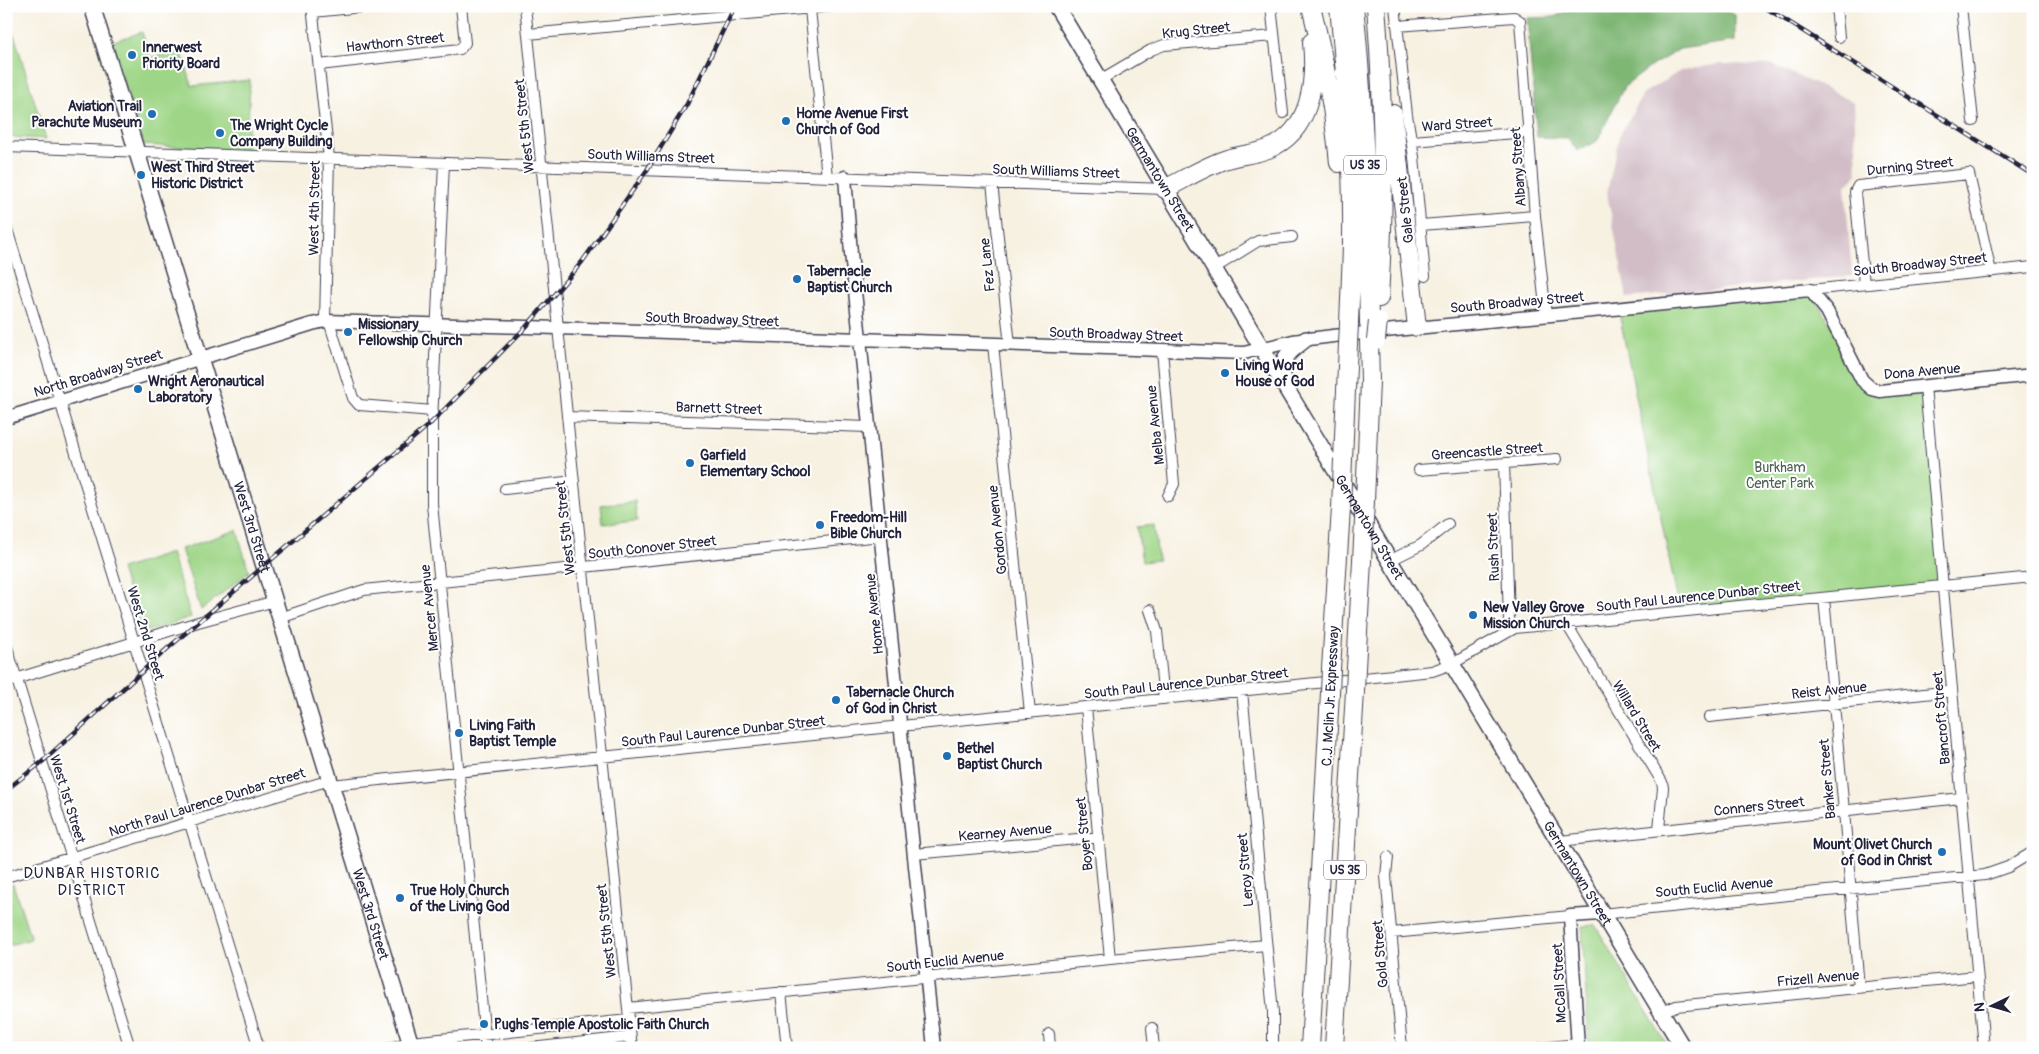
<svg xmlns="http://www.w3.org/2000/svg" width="2039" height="1054" viewBox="0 0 2039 1054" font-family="Pangolin,sans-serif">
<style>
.industrial{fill:#d2bdc6}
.green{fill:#9ed586;stroke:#607c60}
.forest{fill:#7eb673;stroke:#506c57}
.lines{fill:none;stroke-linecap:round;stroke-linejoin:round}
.minor-casing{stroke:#424154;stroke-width:12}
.tertiary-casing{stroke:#424154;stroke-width:15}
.primary-casing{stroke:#424154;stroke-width:18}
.motorway-casing{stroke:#424154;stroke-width:20}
.minor{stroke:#fff;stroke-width:10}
.tertiary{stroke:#fff;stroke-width:12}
.primary{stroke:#fff;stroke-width:15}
.motorway{stroke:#fff;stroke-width:18}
.rail-casing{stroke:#22223b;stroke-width:4.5}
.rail{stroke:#fff;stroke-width:2.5;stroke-dasharray:8;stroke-linecap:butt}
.motorway-bridge-casing{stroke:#424154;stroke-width:20;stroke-linecap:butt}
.motorway-bridge{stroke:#fff;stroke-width:18}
.poi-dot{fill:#1f6fb2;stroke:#fff;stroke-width:2}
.labels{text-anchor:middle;stroke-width:4;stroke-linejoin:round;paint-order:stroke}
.shield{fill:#fff;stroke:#646476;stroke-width:1}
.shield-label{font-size:12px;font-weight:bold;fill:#22223b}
.street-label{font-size:14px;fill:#22223b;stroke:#fff}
.poi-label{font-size:14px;font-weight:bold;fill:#22223b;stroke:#fff;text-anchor:start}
.park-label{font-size:14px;fill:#4d6155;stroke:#fff}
.neighbourhood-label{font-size:15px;letter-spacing:1px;fill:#22223b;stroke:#fff}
</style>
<rect width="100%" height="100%" fill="#fff"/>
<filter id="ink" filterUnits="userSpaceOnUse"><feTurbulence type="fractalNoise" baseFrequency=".02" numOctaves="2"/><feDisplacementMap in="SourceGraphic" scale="10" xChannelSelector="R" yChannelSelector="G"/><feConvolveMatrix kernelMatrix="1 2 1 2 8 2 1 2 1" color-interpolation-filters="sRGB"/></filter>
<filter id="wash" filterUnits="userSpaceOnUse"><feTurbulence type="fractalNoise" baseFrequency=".0096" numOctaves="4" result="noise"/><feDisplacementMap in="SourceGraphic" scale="20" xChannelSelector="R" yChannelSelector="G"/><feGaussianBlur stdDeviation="1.12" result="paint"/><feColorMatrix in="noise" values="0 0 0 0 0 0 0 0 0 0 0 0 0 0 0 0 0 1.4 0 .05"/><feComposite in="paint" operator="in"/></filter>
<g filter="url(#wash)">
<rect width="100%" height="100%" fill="#f7f1e1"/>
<path class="industrial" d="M1721 64 1773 65 1854 102 1857 174 1845 186 1852 276 1627 298 1607 193 1619 136 1644 93 1682 70Z"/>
<path class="green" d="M142 32 150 58 181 50 192 86 250 80 247 151 144 145 111 42Z
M14 34 46 139 6 137V37Z
M1810 290 1866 384 1925 386 1943 586 1680 612 1618 308Z
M635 501 637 521 603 524 601 505Z
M1154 525 1158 560 1142 562 1137 527Z
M237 530 249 572 201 610 181 549Z
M171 553 191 617 141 633 121 569Z
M13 884 31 939 6 946V886Z
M1595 925 1669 1048H1589L1582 926Z"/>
<path class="forest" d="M1578 6H1717L1735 15V41L1680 49 1653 65 1624 87 1597 141 1577 151 1568 138 1537 137 1527 18 1554 17Z"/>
</g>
<g filter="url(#ink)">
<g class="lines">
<defs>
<path id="minor" d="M312 6 329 158 325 321
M525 6 632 1048
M1271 6 1283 113
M1395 6 1407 115 1414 157 1425 276
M1836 6 1839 37
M1961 6 1973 121
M810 9 827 177
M313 12 372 6
M1397 26 1514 17 1520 21 1535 216 1546 315
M528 34 835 6
M319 65 460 49 465 43 461 6
M1100 80 1151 50 1164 45 1274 36
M1412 141 1529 132
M6 147 1165 189
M444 163 432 422V504L486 1048
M992 183 1010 345
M1421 225 1535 216
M6 226 259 1048
M1213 269 1258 241 1292 237
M1864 284 1855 192 1858 186 1969 174 1991 272
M1810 290 2033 267
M329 321 353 398 359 405 433 411
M993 344 1030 713
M1162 350 1174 484 1168 496
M1925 386 1984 1048
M567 417 869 427
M1504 463 1509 620 1511 629
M1419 470 1557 459
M505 489 574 481
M1389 561 1421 545 1448 524
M1824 598 1844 811 1859 988
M1150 610 1157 631 1164 699
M280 618 364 590 881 536
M1566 623 1662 782 1663 788 1659 829
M6 644 130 1048
M6 682 198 622 275 601
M1242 691 1273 1012V1048
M1086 707 1110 959
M1709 717 1952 691
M331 785 1432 671 1452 664 1515 628 2033 577
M1560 841 1961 798
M914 854 1099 837
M1388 857 1386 876 1402 1048
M6 877 330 780
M1601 914 1985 875 2008 867 2033 852
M1392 933 1570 916
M781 992 787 1048
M628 1008 1110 959 1266 945
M1662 1012 1676 1006 1977 976
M1152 1028 1154 1048
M1049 1034 1050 1048
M390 1048 410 1042 629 1020
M531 1048 630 1037
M1540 1048 1578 1044"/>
<path id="tertiary" d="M845 177 851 253 934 1048
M6 418 312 324 325 321 558 328 1244 353 1293 341 1333 336 1810 290 1827 311 1862 380 1872 389 1880 391 2033 375
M1578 1048 1570 916 1601 914"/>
<g id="primary">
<path id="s1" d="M92 6 412 1048"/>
<path id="s2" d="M1056 6 1683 1048"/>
<path d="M1284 381C1279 357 1288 353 1306 339"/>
</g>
<path id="motorway" d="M1311 6C1324 58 1334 110 1339 163
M1339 6C1346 82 1353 159 1352 236 1352 265 1350 294 1349 324
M1354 6C1365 112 1367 217 1369 323
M1376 6C1384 104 1385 201 1379 298
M1393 114 1417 327
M1165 189C1185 179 1205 166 1227 159 1240 155 1255 154 1268 149 1311 132 1316 82 1312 42
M1343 459 1348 344
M1365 501 1370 381 1369 341
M1356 668 1362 561
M1331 669 1341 508
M1310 1048 1330 693
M1334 1048 1355 691"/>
</defs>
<use href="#minor" class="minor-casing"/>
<use href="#tertiary" class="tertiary-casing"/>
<use href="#primary" class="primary-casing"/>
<use href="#motorway" class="motorway-casing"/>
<use href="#minor" class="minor"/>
<use href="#tertiary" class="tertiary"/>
<use href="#primary" class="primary"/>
<use href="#motorway" class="motorway"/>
<defs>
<path id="rail" d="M1763 6 2033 175
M6 790 42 762 167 649 432 422 526 327 582 262 647 170 687 104 735 6"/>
</defs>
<use href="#rail" class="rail-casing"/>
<use href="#rail" class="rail"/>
<defs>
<path id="motorway-bridge" d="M1376 340 1378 321
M1348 344 1349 324
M1341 508 1343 459
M1362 561 1365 501
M1355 691 1356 668
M1330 693 1331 669"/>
</defs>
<use href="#motorway-bridge" class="motorway-bridge-casing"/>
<use href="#motorway-bridge" class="motorway-bridge"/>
</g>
</g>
<g class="poi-dot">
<circle cx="132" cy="55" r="5"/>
<circle cx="152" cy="114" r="5"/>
<circle cx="786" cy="121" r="5"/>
<circle cx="220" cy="133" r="5"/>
<circle cx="141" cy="175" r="5"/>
<circle cx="797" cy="279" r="5"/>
<circle cx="348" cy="332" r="5"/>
<circle cx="1225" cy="373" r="5"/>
<circle cx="138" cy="389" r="5"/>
<circle cx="690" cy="463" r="5"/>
<circle cx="820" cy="525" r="5"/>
<circle cx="1473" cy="615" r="5"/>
<circle cx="836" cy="700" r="5"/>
<circle cx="459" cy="733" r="5"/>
<circle cx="947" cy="756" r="5"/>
<circle cx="1942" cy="852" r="5"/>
<circle cx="400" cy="898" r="5"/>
<circle cx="484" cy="1024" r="5"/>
</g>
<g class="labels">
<g class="shield">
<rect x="1344" y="155.5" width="42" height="19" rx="4"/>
<rect x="1324" y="860.5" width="42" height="19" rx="4"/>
</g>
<g class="shield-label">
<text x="1365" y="169">US 35</text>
<text x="1345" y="874">US 35</text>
</g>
<g class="street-label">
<text transform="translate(1196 30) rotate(-6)" y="5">Krug Street</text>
<text transform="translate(395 42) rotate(-6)" y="5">Hawthorn Street</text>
<text transform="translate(1457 124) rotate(-4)" y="5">Ward Street</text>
<text transform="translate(524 126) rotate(-96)" y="5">West 5th Street</text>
<text transform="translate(651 156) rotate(2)" y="5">South Williams Street</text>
<text transform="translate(1910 166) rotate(-6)" y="5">Durning Street</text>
<text transform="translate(1518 167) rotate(-94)" y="5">Albany Street</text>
<text transform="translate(1056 171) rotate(2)" y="5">South Williams Street</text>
<text dy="5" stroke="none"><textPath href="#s2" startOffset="202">Germantown Street</textPath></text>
<text transform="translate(314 208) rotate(-89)" y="5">West 4th Street</text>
<text transform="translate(1405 210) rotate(-96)" y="5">Gale Street</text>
<text transform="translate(1920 264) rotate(-6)" y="5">South Broadway Street</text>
<text transform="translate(987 265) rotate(-96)" y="5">Fez Lane</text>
<text transform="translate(1517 302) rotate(-5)" y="5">South Broadway Street</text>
<text transform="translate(712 319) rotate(2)" y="5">South Broadway Street</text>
<text transform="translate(1116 334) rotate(2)" y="5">South Broadway Street</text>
<text transform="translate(1922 371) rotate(-5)" y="5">Dona Avenue</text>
<text transform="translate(98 373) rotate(-17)" y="5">North Broadway Street</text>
<text transform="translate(719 408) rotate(2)" y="5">Barnett Street</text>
<text transform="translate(1155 425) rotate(-96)" y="5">Melba Avenue</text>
<text transform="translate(1487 451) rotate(-4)" y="5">Greencastle Street</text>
<text dy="5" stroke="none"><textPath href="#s1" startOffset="545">West 3rd Street</textPath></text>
<text dy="5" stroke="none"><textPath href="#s2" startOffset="608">Germantown Street</textPath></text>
<text transform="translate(565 528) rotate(-96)" y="5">West 5th Street</text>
<text transform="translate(997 530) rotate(-96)" y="5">Gordon Avenue</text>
<text transform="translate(652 547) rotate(-6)" y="5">South Conover Street</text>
<text transform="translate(1493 547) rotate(-92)" y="5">Rush Street</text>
<text transform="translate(1698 596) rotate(-6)" y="5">South Paul Laurence Dunbar Street</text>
<text transform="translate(429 608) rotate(-96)" y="5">Mercer Avenue</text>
<text transform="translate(874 614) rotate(-96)" y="5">Home Avenue</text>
<text transform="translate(146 633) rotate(73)" y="5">West 2nd Street</text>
<text transform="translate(1186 683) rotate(-6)" y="5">South Paul Laurence Dunbar Street</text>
<text transform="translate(1829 690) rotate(-6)" y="5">Reist Avenue</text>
<text transform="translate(1330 696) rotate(-87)" y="5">C.J. Mclin Jr. Expressway</text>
<text transform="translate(1637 716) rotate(59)" y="5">Willard Street</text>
<text transform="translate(1941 718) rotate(-95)" y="5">Bancroft Street</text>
<text transform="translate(723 731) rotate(-6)" y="5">South Paul Laurence Dunbar Street</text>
<text transform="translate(1827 779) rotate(-95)" y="5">Banker Street</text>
<text transform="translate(68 799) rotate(73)" y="5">West 1st Street</text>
<text transform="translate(207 802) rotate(-17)" y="5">North Paul Laurence Dunbar Street</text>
<text transform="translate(1759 806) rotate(-6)" y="5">Conners Street</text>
<text transform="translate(1005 832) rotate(-5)" y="5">Kearney Avenue</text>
<text transform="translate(1084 834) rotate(-96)" y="5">Boyer Street</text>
<text transform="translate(1245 870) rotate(-95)" y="5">Leroy Street</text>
<text dy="5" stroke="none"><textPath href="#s2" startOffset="1012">Germantown Street</textPath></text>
<text transform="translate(1714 887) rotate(-5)" y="5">South Euclid Avenue</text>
<text dy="5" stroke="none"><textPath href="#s1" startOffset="950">West 3rd Street</textPath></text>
<text transform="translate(606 931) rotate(-96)" y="5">West 5th Street</text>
<text transform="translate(1380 954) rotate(-95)" y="5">Gold Street</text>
<text transform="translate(945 961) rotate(-6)" y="5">South Euclid Avenue</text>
<text transform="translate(1818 978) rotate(-5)" y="5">Frizell Avenue</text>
<text transform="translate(1559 983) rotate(-93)" y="5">McCall Street</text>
</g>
<g class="poi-label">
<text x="142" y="52">Innerwest<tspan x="142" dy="16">Priority Board</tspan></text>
<text x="142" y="111" text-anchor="end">Aviation Trail<tspan x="142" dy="16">Parachute Museum</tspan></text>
<text x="796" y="118">Home Avenue First<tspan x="796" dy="16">Church of God</tspan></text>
<text x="230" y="130">The Wright Cycle<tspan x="230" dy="16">Company Building</tspan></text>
<text x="151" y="172">West Third Street<tspan x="151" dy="16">Historic District</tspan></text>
<text x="807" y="276">Tabernacle<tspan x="807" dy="16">Baptist Church</tspan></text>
<text x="358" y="329">Missionary<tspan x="358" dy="16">Fellowship Church</tspan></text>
<text x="1235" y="370">Living Word<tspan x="1235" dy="16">House of God</tspan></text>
<text x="148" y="386">Wright Aeronautical<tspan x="148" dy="16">Laboratory</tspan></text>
<text x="700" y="460">Garfield<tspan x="700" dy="16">Elementary School</tspan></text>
<text x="830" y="522">Freedom-Hill<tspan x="830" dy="16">Bible Church</tspan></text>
<text x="1483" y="612">New Valley Grove<tspan x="1483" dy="16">Mission Church</tspan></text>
<text x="846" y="697">Tabernacle Church<tspan x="846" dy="16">of God in Christ</tspan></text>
<text x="469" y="730">Living Faith<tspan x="469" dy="16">Baptist Temple</tspan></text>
<text x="957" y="753">Bethel<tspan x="957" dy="16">Baptist Church</tspan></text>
<text x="1932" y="849" text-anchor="end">Mount Olivet Church<tspan x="1932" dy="16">of God in Christ</tspan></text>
<text x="410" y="895">True Holy Church<tspan x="410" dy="16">of the Living God</tspan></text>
<text x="494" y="1029">Pughs Temple Apostolic Faith Church</text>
</g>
<g class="park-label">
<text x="1780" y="472">Burkham<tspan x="1780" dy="16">Center Park</tspan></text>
</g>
<g class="neighbourhood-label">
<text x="92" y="878">DUNBAR HISTORIC<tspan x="92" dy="17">DISTRICT</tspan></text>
</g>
</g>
<rect width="2039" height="1054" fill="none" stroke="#fff" stroke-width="25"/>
<g transform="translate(1992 1006) rotate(265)" stroke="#ffffff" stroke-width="4" paint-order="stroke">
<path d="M0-4L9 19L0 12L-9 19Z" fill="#22223b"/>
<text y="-8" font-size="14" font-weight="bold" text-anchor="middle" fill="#22223b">N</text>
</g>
</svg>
